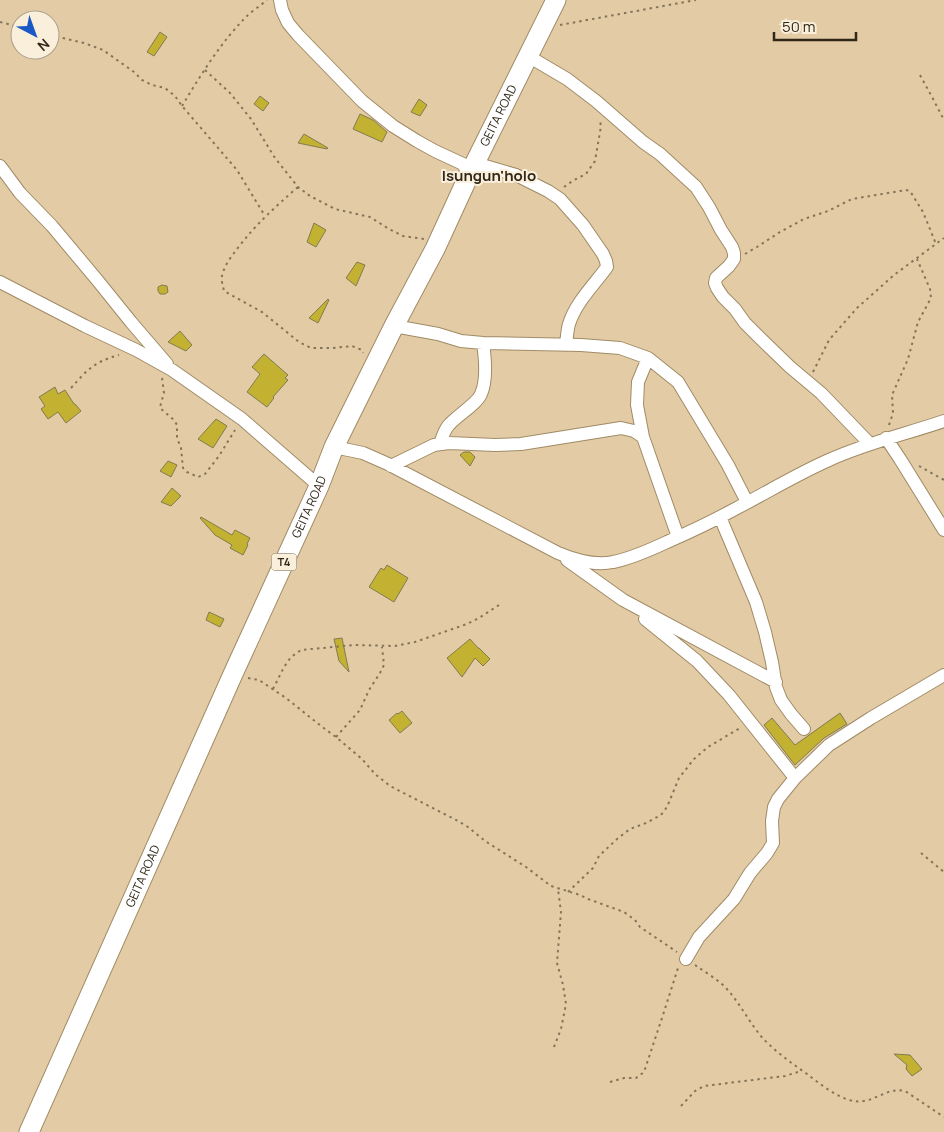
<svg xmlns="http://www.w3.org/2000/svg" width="944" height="1132" viewBox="0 0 944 1132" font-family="Manrope,sans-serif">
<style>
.building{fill:#c3b131;stroke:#817b53}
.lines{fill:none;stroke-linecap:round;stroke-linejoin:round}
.minor-casing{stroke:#a08b66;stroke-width:14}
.highway-casing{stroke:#a08b66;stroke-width:21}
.path{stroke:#84755a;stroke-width:2;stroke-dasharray:2.5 4;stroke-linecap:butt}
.minor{stroke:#fff;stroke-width:12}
.highway{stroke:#fff;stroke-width:19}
.labels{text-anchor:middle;stroke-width:4;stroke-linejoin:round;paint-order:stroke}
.shield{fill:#faefdb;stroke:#6d6352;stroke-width:1}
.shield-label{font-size:11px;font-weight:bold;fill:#302718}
.street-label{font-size:12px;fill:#302718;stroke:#faefdb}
.quarter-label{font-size:15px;font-weight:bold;fill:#302718;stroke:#faefdb}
</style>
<rect width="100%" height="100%" fill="#e3cca5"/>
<path class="building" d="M160 32 167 37 154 56 147 52Z
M260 96 269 103 263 111 254 104Z
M419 99 427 105 420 116 411 112Z
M360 114 373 120 387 132 382 142 353 129Z
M304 134 328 148 327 149 298 143Z
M314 223 326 230 316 247 307 242Z
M357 262 365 265 356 286 346 278Z
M162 285 167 286 168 292 165 294H160L158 291V287Z
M328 299 329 300 318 323 309 318Z
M180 331 192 345 186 351 168 342Z
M264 354 288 375 285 378 288 380 273 397 274 398 267 407 247 392 260 374 252 367Z
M55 387 58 394 65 390 74 404H75L81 411 66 423 58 412 48 419 41 409 45 406 39 397Z
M216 419 227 426 213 448 198 439Z
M464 452H470L475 457 470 466 460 455Z
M168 461 177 465 171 477 160 471Z
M172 488 181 496 171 506 161 502Z
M201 517 232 535 235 530 250 538 247 544 248 545 243 555 230 548 232 545 215 535 200 518Z
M387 565 408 578 394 602 369 587 381 568 384 570Z
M209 612 224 619 220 627 206 620Z
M342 638 349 672 339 661 334 639Z
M470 639 478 648H479L490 659 483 666 475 658 462 677 447 658Z
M402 711 412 723 400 733 389 720 397 713 398 714Z
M840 713 847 724 824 738 795 765 764 725 772 718 795 745Z
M894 1054 910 1055 922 1069 912 1076 906 1069 907 1065Z"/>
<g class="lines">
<defs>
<path id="minor" d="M280 0 282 10 288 23 298 35 362 101 393 126 417 141 435 151 463 164 469 175
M528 56 567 79 596 101 643 142 660 154 696 187 709 207 721 230 732 247 734 253V259L729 266 716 278 715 283 717 288 723 297 735 309 745 323 760 338 790 367 821 393 870 444
M475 163 516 175 548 191 560 199 583 225 603 254 606 261 607 267C594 285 576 302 569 324 567 331 567 338 566 344
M0 166 20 193 52 226 98 281 131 322 167 364
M0 282 85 326 136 350 172 370 242 419 319 486
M394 326 438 334 461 341 483 343 581 345 620 348 648 358 678 382 728 465 747 502
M648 358 638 382 637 405 643 437 678 537
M886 438 900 459 944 530
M440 444C442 438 444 431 448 426 456 416 477 404 481 394 487 381 485 357 483 343
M334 447 363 453 388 464 558 553C575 560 595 566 613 562 629 559 652 549 667 542 690 532 713 521 735 509 766 493 797 474 829 460 866 443 906 434 944 421
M391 466 434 445 449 443 495 445 521 444 621 428 634 431 643 437
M720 517 756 602 765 632 772 662 776 687 781 700 791 714 804 729
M567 560 623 600 776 682
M645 619 697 661 729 695 795 778
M686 959 699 937 734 899 750 873 767 853 773 843 772 821 774 807 778 799 795 778 829 745 871 718 944 675"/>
<g id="highway">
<path id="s1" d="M29 1132 233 674 319 486 334 447 394 326 435 249 469 175 556 0"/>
</g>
</defs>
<use href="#minor" class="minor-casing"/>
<use href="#highway" class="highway-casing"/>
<path class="path" d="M0 22 20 27
M560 25 696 0
M50 35 84 43 103 50 134 72 142 80 152 85 165 88 175 96 182 106 237 170 265 216
M205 70 230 93 251 119 275 158 298 187 310 196 335 209 370 217 389 229 403 236 424 239
M920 75 932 97 944 120
M182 106C200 76 221 42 246 17 252 11 260 6 267 0
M298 187C275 207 256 224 237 249 231 257 224 266 222 276 221 281 223 286 224 291L262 312 299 342 311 348H333L352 346 362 350 363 353
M564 187 574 180 586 174 595 161 601 126 600 121
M745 254 757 247 780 232 804 219 828 211 852 199 906 190 910 191 923 212 936 244
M813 372 829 340 857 308 894 275 944 238
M162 378 164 393 161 403 160 408 174 420 177 425V438L181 448 183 468 187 472 198 477 205 474 219 456 235 430
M71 388C88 369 94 362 119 355
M889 425 893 413 892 395 908 359 918 322 931 298 930 289 917 259
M919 466 944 480
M248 678 259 680 286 698 321 726 336 737 362 759 375 774 390 786 458 821 468 827 485 841 526 867 551 886 580 895 588 899 624 912 635 920 640 927 677 952
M273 689 284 667 291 657 301 650 354 645 395 646 415 642 467 624 479 618 499 605
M336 737 360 710 369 690 380 673 384 665 382 647
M921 853 944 872
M568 892 593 868 599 856 617 839 630 829 646 823 661 815 667 807 679 778 694 759 708 747 740 728
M695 965C705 972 717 979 726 988 739 1002 748 1020 760 1035 773 1050 790 1062 807 1074 820 1084 834 1095 849 1100 872 1107 885 1086 905 1091L944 1117
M554 1047 561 1029 566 1004 563 985 557 963 561 912 558 889
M610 1082 624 1078H636L644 1072 662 1018 678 968
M681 1106 695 1091 704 1086 785 1076 801 1071"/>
<use href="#minor" class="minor"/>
<use href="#highway" class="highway"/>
</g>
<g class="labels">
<rect class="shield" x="271.5" y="553.5" width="25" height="17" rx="4"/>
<g class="shield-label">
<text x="284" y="566">T4</text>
</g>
<g class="street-label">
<text dy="4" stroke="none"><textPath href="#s1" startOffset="1120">GEITA ROAD</textPath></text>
<text dy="4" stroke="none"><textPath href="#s1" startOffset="685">GEITA ROAD</textPath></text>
<text dy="4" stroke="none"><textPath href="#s1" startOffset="280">GEITA ROAD</textPath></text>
</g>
<g class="quarter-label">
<text x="489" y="181">Isungun'holo</text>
</g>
</g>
<g transform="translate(35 35) rotate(139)"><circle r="24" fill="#faefdb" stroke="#a99f8d"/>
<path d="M0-4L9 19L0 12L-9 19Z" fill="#1a59c5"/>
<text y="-8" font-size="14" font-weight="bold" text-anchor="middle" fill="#302718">N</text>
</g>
<path d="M774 32v8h82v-8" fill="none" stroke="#302718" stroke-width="2.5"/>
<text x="782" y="32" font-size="15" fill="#302718" stroke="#faefdb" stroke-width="4" paint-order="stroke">50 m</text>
</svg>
